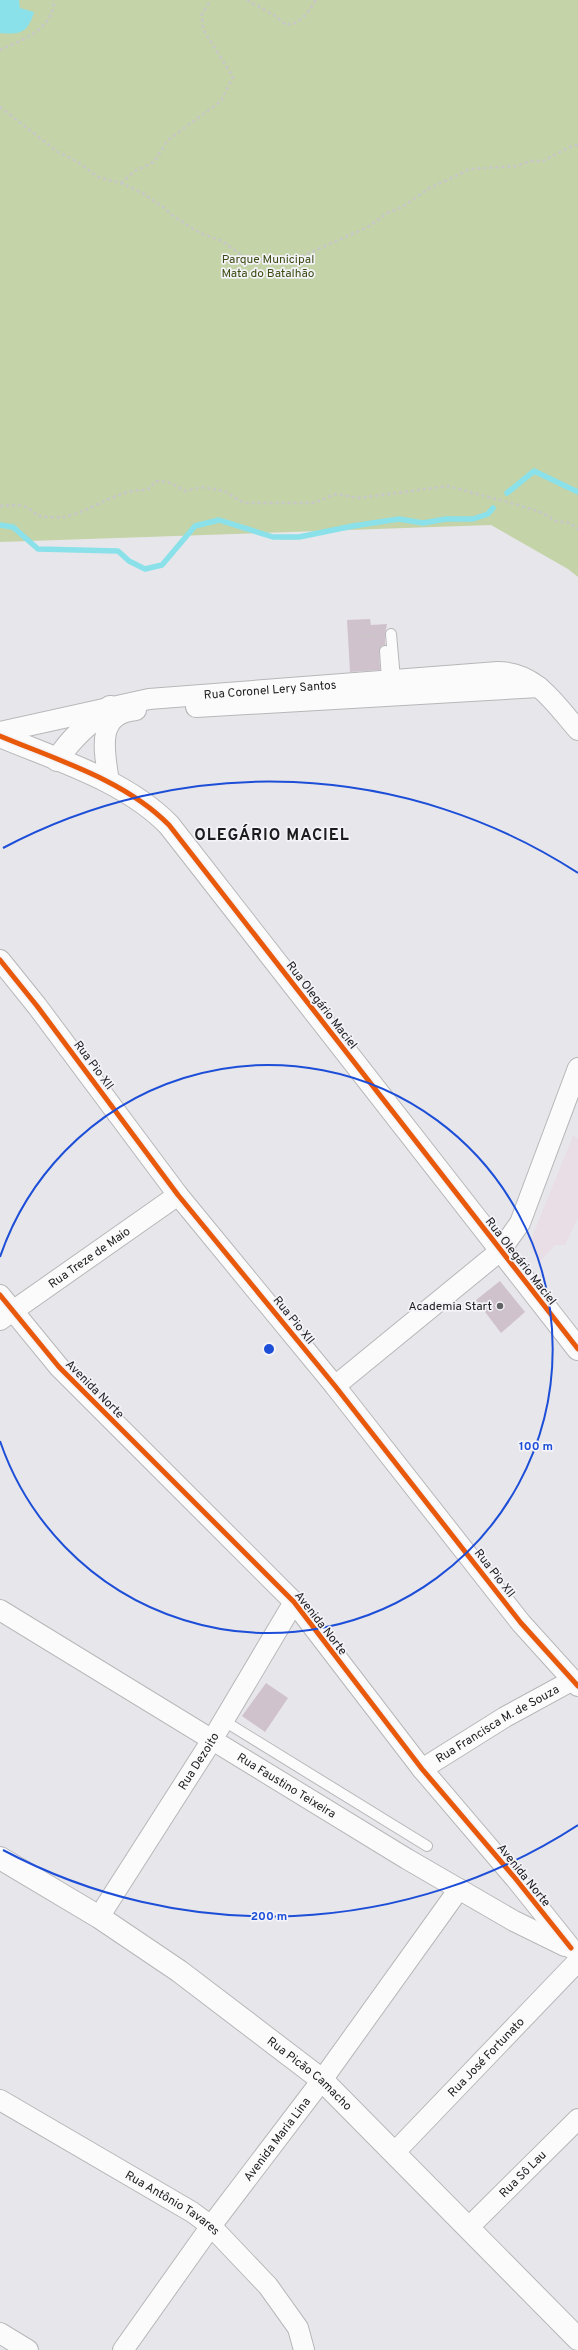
<svg xmlns="http://www.w3.org/2000/svg" width="578" height="2350" viewBox="0 0 578 2350" font-family="Overpass,sans-serif">
<style>
.education{fill:#e9dde6}
.forest{fill:#c4d3a8}
.water{fill:#8ae1ea}
.lines{fill:none;stroke-linecap:round;stroke-linejoin:round}
.stream{stroke:#8ae1ea;stroke-width:5.5}
.building{fill:#d0c2cc}
.service-casing{stroke:#b7b7b9;stroke-width:12}
.minor-casing{stroke:#b7b7b9;stroke-width:22}
.tertiary-casing{stroke:#b7b7b9;stroke-width:24}
.path{stroke:#c7c7c8;stroke-width:2.5;stroke-dasharray:3 3;stroke-linecap:butt}
.service{stroke:#fbfbfc;stroke-width:10}
.minor{stroke:#fbfbfc;stroke-width:20}
.tertiary{stroke:#fbfbfc;stroke-width:22}
.cycleway-casing{stroke:#f3f3f8;stroke-width:8}
.cycleway{stroke:#e8590c;stroke-width:5}
.ring{fill:none;stroke:#1d4ed8;stroke-width:2}
.poi-dot{fill:#636265;stroke:#f3f3f8;stroke-width:1.5}
.labels{text-anchor:middle;stroke-width:3.5;stroke-linejoin:round;paint-order:stroke}
.park-label{font-size:12px;fill:#3b4c12;stroke:#f3f3f8}
.street-label{font-size:12px;fill:#1c1b1d;stroke:#f3f3f8}
.poi-label{font-size:12px;fill:#1c1b1d;stroke:#f3f3f8;text-anchor:end}
.district-label{font-size:16px;font-weight:bold;letter-spacing:1px;fill:#1c1b1d;stroke:#f3f3f8}
.centre{fill:#1d4ed8;stroke:#f3f3f8;stroke-width:2}
.ring-label{font-size:12px;text-anchor:middle;font-weight:bold;fill:#1d4ed8;stroke:#f3f3f8;stroke-width:3.5;stroke-linejoin:round;paint-order:stroke}
</style>
<rect width="100%" height="100%" fill="#e7e6ea"/>
<path class="education" d="M573 1136 578 1138V1217L565 1245H555L539 1262 529 1245Z"/>
<path class="forest" d="M0 0H578V577L568 569 491 525 0 542Z"/>
<path class="water" d="M0 0H19L20 8 34 12C28 33 20 35 0 33Z"/>
<g class="lines">
<path class="stream" d="M507 493 534 471 578 492
M0 525 13 527 38 549 118 551 129 561 145 569 162 565 195 526 219 520 273 537H299L353 526 399 519 423 523 446 519H473L488 514 493 508"/>
</g>
<path class="building" d="M370 619 371 625 387 624 385 634V645L381 646 379 651 380 670 350 672 347 620Z
M500 1281 525 1312 501 1333 476 1300Z
M266 1683 288 1698 265 1732 242 1716Z"/>
<g class="lines">
<defs>
<path id="service" d="M391 634 395 679
M385 651 387 680
M224 1721 427 1846"/>
<g id="minor">
<path d="M196 707 539 687"/>
<path id="s1" d="M0 732 149 699 498 672C536 672 555 704 578 730"/>
<path d="M109 782C105 753 94 714 136 710"/>
<path d="M0 960 37 1006 178 1195 335 1386 521 1623 578 1686"/>
<path d="M0 1295 59 1367 294 1602 422 1769 515 1878 571 1948"/>
<path id="s2" d="M0 1320 178 1195"/>
<path d="M335 1386 500 1251 520 1223 578 1068"/>
<path id="s3" d="M0 1610 407 1859 514 1921 565 1946"/>
<path id="s4" d="M422 1769 505 1717 573 1680"/>
<path id="s5" d="M99 1917 212 1740 294 1602"/>
<path id="s6" d="M0 2100 192 2212 211 2226 268 2286 298 2328 304 2350"/>
<path id="s7" d="M394 2153 578 1961"/>
<path id="s8" d="M468 2228 578 2119"/>
<path d="M0 2333 28 2350"/>
<path id="s9" d="M123 2350 211 2226 322 2080 459 1889"/>
</g>
<g id="tertiary">
<path d="M0 736C57 760 125 780 169 825L578 1349"/>
<path d="M57 760C71 738 89 723 110 707"/>
<path id="s10" d="M0 1858 99 1917 179 1971 322 2080 578 2339"/>
</g>
</defs>
<use href="#service" class="service-casing"/>
<use href="#minor" class="minor-casing"/>
<use href="#tertiary" class="tertiary-casing"/>
<path class="path" d="M247 0 277 17 286 25C301 24 308 12 316 0
M0 50C22 40 54 29 54 0
M0 107 58 152 78 162 98 177 121 183 144 194 163 207 173 216 200 233 222 241 243 256 272 262H289L370 226 387 213 402 207 428 189 470 169 516 166 530 161H543L572 146 578 145
M121 183 135 171 154 162 168 140 221 101 233 77 203 29 202 14 211 0
M0 506C18 505 24 502 38 516 49 517 61 519 72 515 98 507 119 489 147 490L156 481 168 482 186 491 202 487 224 491 244 503H313L336 494 359 498 448 486 518 505 543 513 555 521 570 523 578 529
M361 636 377 635"/>
<use href="#service" class="service"/>
<use href="#minor" class="minor"/>
<use href="#tertiary" class="tertiary"/>
<defs>
<path id="cycleway" d="M0 736C57 760 125 780 169 825L578 1349
M0 960 37 1006 178 1195 335 1386 521 1623 578 1686
M0 1295 59 1367 294 1602 422 1769 515 1878 571 1948"/>
</defs>
<use href="#cycleway" class="cycleway-casing"/>
<use href="#cycleway" class="cycleway"/>
</g>
<g class="ring">
<path d="M0 1257A284 284 0 1 1 0 1441"/>
<path d="M578 1825A567 567 0 0 1 3 1850M3 848A567 567 0 0 1 578 873"/>
</g>
<circle class="poi-dot" cx="500" cy="1306" r="4"/>
<g class="labels">
<g class="park-label">
<text x="268" y="263">Parque Municipal<tspan x="268" dy="14">Mata do Batalhão</tspan></text>
</g>
<g class="street-label">
<text dy="4" stroke="none"><textPath href="#s1" startOffset="274">Rua Coronel Lery Santos</textPath></text>
<text transform="translate(322 1005) rotate(52)" y="4">Rua Olegário Maciel</text>
<text transform="translate(94 1065) rotate(53)" y="4">Rua Pio XII</text>
<text dy="4" stroke="none"><textPath href="#s2" startOffset="109">Rua Treze de Maio</textPath></text>
<text transform="translate(521 1261) rotate(52)" y="4">Rua Olegário Maciel</text>
<text transform="translate(294 1320) rotate(51)" y="4">Rua Pio XII</text>
<text transform="translate(95 1389) rotate(45)" y="4">Avenida Norte</text>
<text transform="translate(495 1573) rotate(52)" y="4">Rua Pio XII</text>
<text transform="translate(321 1623) rotate(52)" y="4">Avenida Norte</text>
<text dy="4" stroke="none"><textPath href="#s4" startOffset="88">Rua Francisca M. de Souza</textPath></text>
<text dy="4" stroke="none"><textPath href="#s5" startOffset="185">Rua Dezoito</textPath></text>
<text dy="4" stroke="none"><textPath href="#s3" startOffset="336">Rua Faustino Teixeira</textPath></text>
<text transform="translate(524 1875) rotate(51)" y="4">Avenida Norte</text>
<text dy="4" stroke="none"><textPath href="#s7" startOffset="133">Rua José Fortunato</textPath></text>
<text dy="4" stroke="none"><textPath href="#s10" startOffset="378">Rua Picão Camacho</textPath></text>
<text dy="4" stroke="none"><textPath href="#s9" startOffset="261">Avenida Maria Lina</textPath></text>
<text dy="4" stroke="none"><textPath href="#s8" startOffset="77">Rua Sô Lau</textPath></text>
<text dy="4" stroke="none"><textPath href="#s6" startOffset="201">Rua Antônio Tavares</textPath></text>
</g>
<g class="poi-label">
<text x="492" y="1310">Academia Start</text>
</g>
<g class="district-label">
<text x="272" y="840">OLEGÁRIO MACIEL</text>
</g>
</g>
<circle cx="269" cy="1349" r="6" class="centre"/>
<g class="ring-label">
<text x="536" y="1450">100 m</text>
<text x="269" y="1920">200 m</text>
</g>
</svg>
